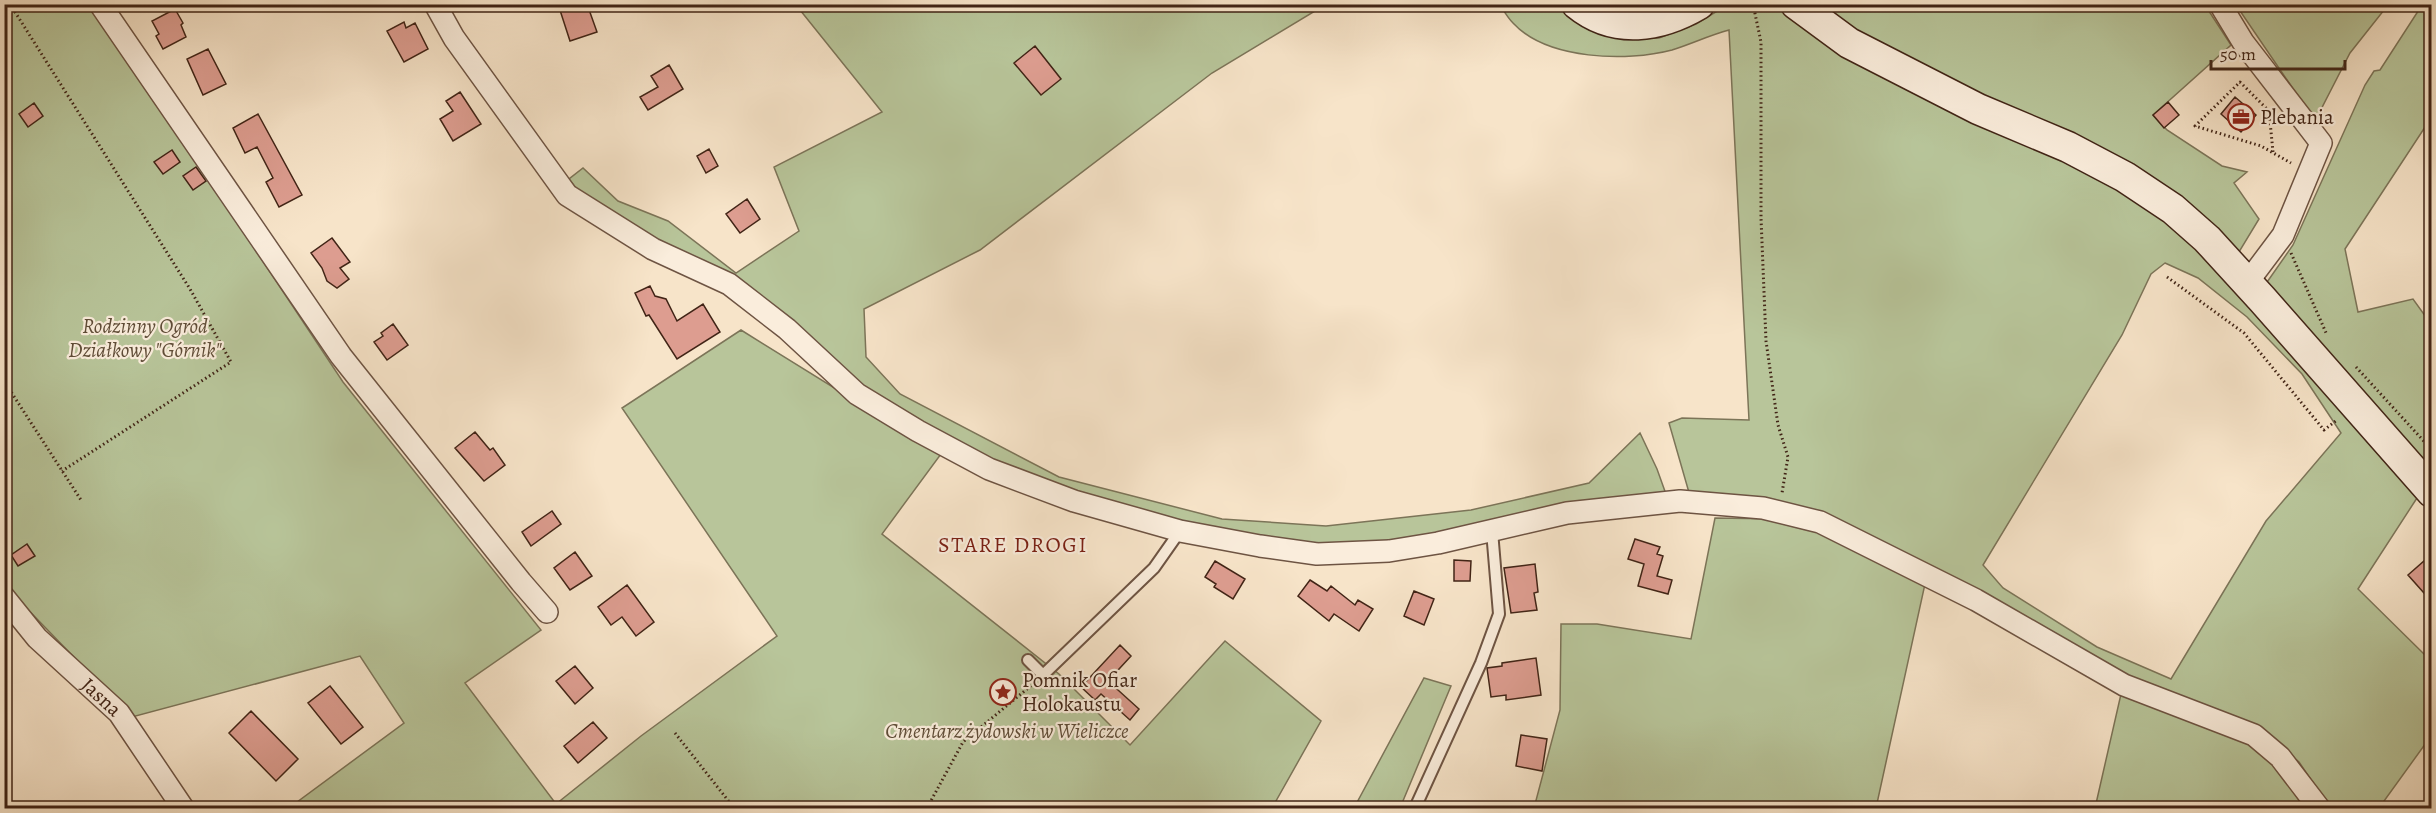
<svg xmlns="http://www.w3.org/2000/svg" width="2436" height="813" viewBox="0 0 2436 813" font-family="Alegreya,serif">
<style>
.green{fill:#b8c59a;stroke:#7c7458;stroke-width:1.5;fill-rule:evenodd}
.building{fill:#dd9d90;stroke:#412416;stroke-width:1.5}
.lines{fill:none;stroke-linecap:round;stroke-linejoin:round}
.lane-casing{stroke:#6e5443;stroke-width:14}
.street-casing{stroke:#6e5443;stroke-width:24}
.secondary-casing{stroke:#412416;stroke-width:33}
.path{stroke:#412416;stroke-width:3;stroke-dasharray:1.5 3;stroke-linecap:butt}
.lane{stroke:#faeddc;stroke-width:10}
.street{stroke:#faeddc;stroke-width:21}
.secondary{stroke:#faeddc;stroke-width:30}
.labels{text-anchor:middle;stroke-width:4.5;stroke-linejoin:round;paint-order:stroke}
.poi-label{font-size:21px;fill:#412416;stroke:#faeddc;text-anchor:start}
.park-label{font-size:21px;font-style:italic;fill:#5f4c37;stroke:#faeddc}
.street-label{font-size:21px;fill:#412416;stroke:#faeddc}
.neighbourhood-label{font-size:22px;letter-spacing:1.5px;fill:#7a1f14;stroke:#faeddc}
</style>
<rect width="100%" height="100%" fill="#f7e4c9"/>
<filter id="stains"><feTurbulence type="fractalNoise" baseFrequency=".00333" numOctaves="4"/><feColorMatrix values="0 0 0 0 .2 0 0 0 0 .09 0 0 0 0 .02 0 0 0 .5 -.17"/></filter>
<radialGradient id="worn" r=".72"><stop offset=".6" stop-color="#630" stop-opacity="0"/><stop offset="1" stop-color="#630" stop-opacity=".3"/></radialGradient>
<path class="green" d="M4 5H93L343 382 541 630 465 683 556 804 641 736 777 636 622 408 741 330 941 454 882 534 1059 674 1130 745 1225 641 1321 721 1272 808H289L404 723 360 656 132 717 5 586Z
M796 5H1325L1212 73 980 250 864 309 866 357 900 394 1059 477 1222 519 1326 526 1471 510 1589 483 1640 433 1657 469 1667 497 1396 543H1293L1236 535 1079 497 1002 466 920 425 859 385 800 330 586 201 569 179 583 168 618 201 668 221 736 273 799 231 774 167 882 112Z
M1500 5H1558L1581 24 1628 39 1659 38 1696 24 1727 5H2205L2231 45 2153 115 2167 130 2222 166 2247 172 2234 183 2259 219 2239 252 2201 247 2417 498 2358 589 2426 656 2431 651V736L2379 808H2330L2299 762 2273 740 2128 682 1926 563 1774 501 1690 496 1669 423 1682 418 1749 420 1729 30C1710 35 1691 44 1672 50 1627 62 1547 60 1513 23 1508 18 1504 11 1500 5ZM2165 263 2198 278 2247 317 2302 374 2341 433 2266 521 2171 679 2097 647 2003 588 1983 565 2122 335 2151 274Z
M2236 5H2388L2350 53 2315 121Z
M2422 5H2431V118L2345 249 2358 312 2413 299 2431 324V475L2265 285 2293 245 2365 85 2374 71 2380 70Z
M1715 518 1779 519 1839 538 1925 584 1876 808H1534L1560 710 1561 624H1597L1691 639Z
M1424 678 1451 686 1400 808H1354Z
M2121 694 2242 735 2277 766 2304 808H2095Z"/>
<path class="building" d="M558 4H587L597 32 570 41Z
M175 9 183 23 181 25 186 37 163 49 156 36 159 34 152 21Z
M404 22 406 28 415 23 428 49 404 62 387 31Z
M1035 46 1061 79 1041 95 1014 63Z
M208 49 226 84 203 95 187 59Z
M669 65 683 89 648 110 640 97 658 87 651 76Z
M460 92 481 124 453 141 440 119 453 111 446 101Z
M2235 97 2256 115 2241 132 2221 114Z
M2168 102 2179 115 2164 128 2153 115Z
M34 103 43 116 28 127 19 114Z
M258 114 302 195 279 207 266 182 273 178 257 147 245 153 233 128Z
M709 149 718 166 706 173 697 156Z
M172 150 180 162 163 174 154 162Z
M196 167 206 181 193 190 183 176Z
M747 199 760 219 740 233 726 214Z
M332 238 350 262 340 268 349 279 337 288 327 281 322 268 311 253Z
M650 286 655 296 666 299 677 321 703 304 720 332 677 359 649 315 646 316 635 293Z
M393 324 408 345 387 360 374 342 383 336 381 333Z
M475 432 490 450 493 448 505 465 484 481 455 448Z
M552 511 561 524 531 546 522 532Z
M1635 539 1660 547 1657 554 1663 556 1657 576 1672 580 1668 594 1638 586 1644 564 1628 559Z
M27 544 35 556 18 566 11 555Z
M575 552 592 576 570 590 554 568Z
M2432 554V602L2408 575Z
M1454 560 1471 561 1470 581H1454Z
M1215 561 1245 579 1233 599 1214 587 1216 584 1205 577Z
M1535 564 1538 592 1534 593 1537 610 1511 613 1504 568Z
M1310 580 1327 591 1331 586 1355 605 1358 600 1373 609 1359 631 1334 614 1329 621 1298 596Z
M627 585 654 622 636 636 622 617 611 625 598 607Z
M1414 591 1434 599 1424 625 1404 616Z
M1120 645 1131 656 1108 681 1139 709 1130 720 1101 694 1095 700 1081 687Z
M1536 658 1541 695 1506 700V695L1491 697 1487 668 1502 666V663Z
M575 666 593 688 575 704 556 681Z
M330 686 363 727 341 744 308 703Z
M251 711 298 759 276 781 229 733Z
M593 722 607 738 578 763 564 746Z
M1521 735 1547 739 1542 771 1516 766Z"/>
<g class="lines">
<defs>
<path id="lane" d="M1028 660 1043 675 1154 568 1180 531
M1415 808 1481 663 1499 614 1492 531"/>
<g id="street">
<path d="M100 4 341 356 521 582 547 612"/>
<path d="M435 4 454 38 567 195 653 249 729 284 787 329 857 394 918 431 989 469 1074 501 1180 531 1260 546 1317 554 1389 551 1438 543 1567 513 1680 501 1763 508 1820 522 1976 600 2124 685 2254 735 2280 757 2319 808"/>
<path d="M2220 4 2243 42 2321 143 2283 235 2247 283"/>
<path id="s1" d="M4 597 37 638 119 713 183 808"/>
</g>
<path id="secondary" d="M1577 4C1615 35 1660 27 1699 4
M1796 4 1849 43 1978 109 2068 147 2125 177 2173 209 2207 239 2262 299 2432 492"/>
</defs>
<use href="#lane" class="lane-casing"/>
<use href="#street" class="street-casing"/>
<use href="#secondary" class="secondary-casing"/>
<path class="path" d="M10 4 190 289 231 362 62 471
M1753 4 1761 42V218L1766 341 1778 425 1788 457 1782 493
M2273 152 2269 111 2240 82 2195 126 2261 146 2291 163
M2291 253 2327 335
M2167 277 2244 333 2324 430 2337 420
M2356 367 2432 450
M4 381 81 500
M675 733 734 808
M927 808 963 742 1033 684"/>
<use href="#lane" class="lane"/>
<use href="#street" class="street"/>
<use href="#secondary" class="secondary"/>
</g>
<defs>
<symbol id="office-ring" viewBox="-11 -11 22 22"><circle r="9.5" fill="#faeddc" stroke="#8f2418" stroke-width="1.5"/><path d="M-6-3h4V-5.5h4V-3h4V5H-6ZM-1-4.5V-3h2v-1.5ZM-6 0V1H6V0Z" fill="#8f2418"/></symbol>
<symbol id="sight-ring" viewBox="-11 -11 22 22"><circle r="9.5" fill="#faeddc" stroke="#8f2418" stroke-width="1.5"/><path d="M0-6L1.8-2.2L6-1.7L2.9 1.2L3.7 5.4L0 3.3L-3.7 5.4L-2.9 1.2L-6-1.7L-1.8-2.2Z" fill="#8f2418"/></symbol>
</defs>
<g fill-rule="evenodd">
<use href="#office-ring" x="2226" y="102" width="30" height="30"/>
<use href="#sight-ring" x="988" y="677" width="30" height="30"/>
</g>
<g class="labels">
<g class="poi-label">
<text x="2260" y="124">Plebania</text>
<text x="1022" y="687">Pomnik Ofiar<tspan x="1022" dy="24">Holokaustu</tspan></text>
</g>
<g class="park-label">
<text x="145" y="333">Rodzinny Ogród<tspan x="145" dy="24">Działkowy "Górnik"</tspan></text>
<text x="1007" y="738">Cmentarz żydowski w Wieliczce</text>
</g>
<g class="street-label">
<text dy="7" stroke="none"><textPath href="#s1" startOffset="140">Jasna</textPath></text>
</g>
<g class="neighbourhood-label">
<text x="1013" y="552">STARE DROGI</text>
</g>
</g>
<rect width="2436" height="813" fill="none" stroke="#f7e4c9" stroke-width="24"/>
<rect x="6" y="6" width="2424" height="801" fill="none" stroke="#412416" stroke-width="3"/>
<rect x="12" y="12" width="2412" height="789" fill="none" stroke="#412416" stroke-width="1.5"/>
<path d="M2211 60v9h134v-9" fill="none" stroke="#412416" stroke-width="3"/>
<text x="2220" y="60" font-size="18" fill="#412416" stroke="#faeddc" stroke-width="4.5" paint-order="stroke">50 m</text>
<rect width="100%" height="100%" filter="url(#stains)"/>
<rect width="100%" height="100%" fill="url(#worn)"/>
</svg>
